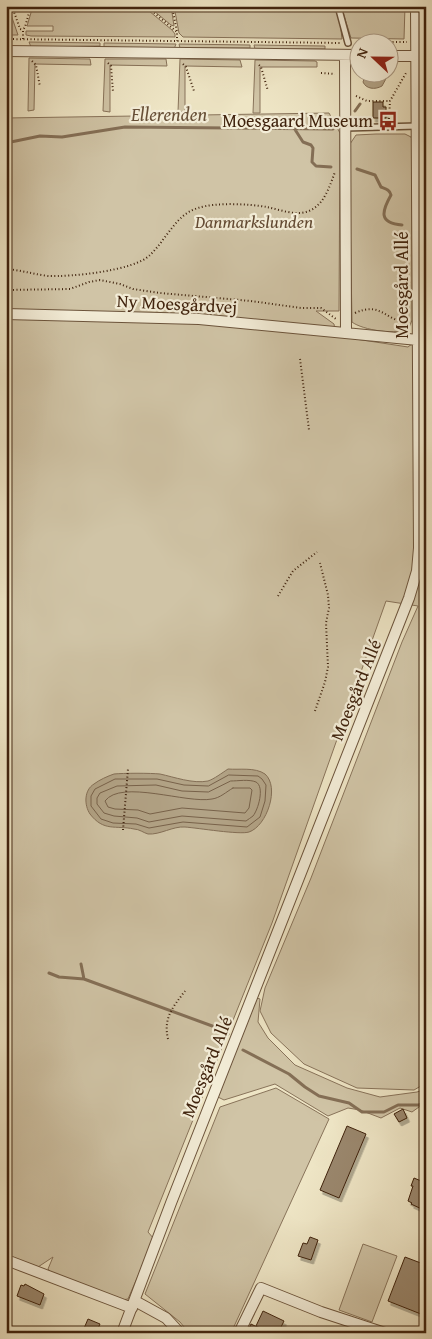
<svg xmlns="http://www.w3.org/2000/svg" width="432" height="1339" viewBox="0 0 432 1339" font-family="'Gentium Book Plus',serif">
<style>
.green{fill:#d0c4a6;stroke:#88735a}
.water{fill:#b2a386;stroke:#846f56}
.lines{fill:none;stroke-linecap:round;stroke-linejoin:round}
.shore{stroke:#78624a;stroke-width:1}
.stream{stroke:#846f56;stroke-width:3}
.building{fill:#9a876d;stroke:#3f220d;filter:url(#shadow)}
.lane-casing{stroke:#6b533b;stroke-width:8}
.street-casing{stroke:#6b533b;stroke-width:12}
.path{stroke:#3f220d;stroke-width:2;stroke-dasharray:1 2.5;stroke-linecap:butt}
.lane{stroke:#f4eed9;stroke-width:5}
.street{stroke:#f4eed9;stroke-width:10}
.labels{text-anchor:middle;stroke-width:4.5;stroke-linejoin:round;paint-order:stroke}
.poi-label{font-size:18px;fill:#3f220d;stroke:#f4eed9;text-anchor:end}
.park-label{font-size:18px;font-style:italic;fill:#634a33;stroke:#f4eed9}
.street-label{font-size:18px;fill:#3f220d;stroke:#f4eed9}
.water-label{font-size:19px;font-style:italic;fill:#674f37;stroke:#f4eed9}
</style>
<defs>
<filter id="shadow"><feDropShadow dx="2.5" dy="4" stdDeviation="0" flood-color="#0004"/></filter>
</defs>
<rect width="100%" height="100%" fill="#eee5c5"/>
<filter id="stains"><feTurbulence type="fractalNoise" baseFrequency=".004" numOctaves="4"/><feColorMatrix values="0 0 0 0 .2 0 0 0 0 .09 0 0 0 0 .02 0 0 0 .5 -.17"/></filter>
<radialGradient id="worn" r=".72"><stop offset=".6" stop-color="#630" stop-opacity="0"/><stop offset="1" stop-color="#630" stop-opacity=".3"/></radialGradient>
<path class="green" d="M6 6H8L18 35H6Z
M33 6H143L172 30 175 34V37L31 36 26 35V31H53V26H27Z
M148 6H171L174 26 171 25Z
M174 6H334L340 21 342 39 183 37 179 33Z
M341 6H405L404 39 351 38Z
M29 42 100 43V46L31 47Z
M104 43 176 44 174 49 104 47Z
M179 44 250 45V48H180Z
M254 45 325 46V49H255Z
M29 58 90 59 91 65 35 64 34 110 28 111Z
M105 59H166L167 66 110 65V112L103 111Z
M180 59 240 60 242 67 185 66V112H178Z
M255 60 315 61 317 62V67H260V113H253Z
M329 113 340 133 339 311H316L334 324 336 336 408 347 426 333V1083L414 1090 357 1088 304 1064 271 1033 260 1011 265 988 311 878 402 642 418 606 386 601 272 923 148 1232 154 1239 128 1299 122 1300 54 1276 48 1269 53 1257 38 1267 10 1257 6 1253V118Z
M376 134H405L411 137 412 140V320L409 328C399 336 362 330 352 322L349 152 350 144 356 135Z
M257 998 260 999 258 1022 268 1038 295 1065 347 1088 380 1097 417 1092 426 1089V1102L412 1112 400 1108 381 1118 360 1110 348 1108 328 1116 275 1084 224 1100 218 1097Z
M276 1088 329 1119 231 1333H189L180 1322 145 1294 220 1107Z
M363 1244 397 1256 372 1322 339 1310Z"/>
<path class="water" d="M366 73H387L388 75 382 86C375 90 366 89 363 82Z
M228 769C239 770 255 767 265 774 280 787 267 826 249 832 240 835 198 828 185 827 173 826 160 835 148 834 144 833 139 829 134 829 115 825 104 832 90 814 84 805 84 790 94 784 99 780 108 776 114 774 123 773 151 773 160 774 174 777 193 784 208 781 214 779 222 773 228 769Z"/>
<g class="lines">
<path class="shore" d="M229 775 258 776 262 779 266 785 265 801 260 817 247 827 183 822 149 828 136 824 113 823 101 819 91 806V796L95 789 115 779H157L184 785 208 786Z
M231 781C238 781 249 779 256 782 265 787 258 810 253 816 251 818 248 819 246 821L182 816 149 822 137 818 114 816 104 813 97 804V798L100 793 117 786 156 785 182 791 208 792Z
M233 788H250L252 790 249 808 245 813 182 808 150 814 138 810 115 809 108 807 105 801C121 779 187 804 212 799 220 798 226 792 233 788Z"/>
<path class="stream" d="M355 111 360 104
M294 128 303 142 311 145 313 148 312 162 316 166 331 167
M6 143 40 136 62 137 125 127 333 129
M357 169 375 175 381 187C386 189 390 190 391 195 382 211 378 223 402 225
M81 964 84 979
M49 973 59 977 84 979 215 1027 228 1034
M243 1050 289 1074 305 1087 319 1096 349 1103 362 1112H384L398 1105H419L426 1102"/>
</g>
<path class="building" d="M373 102H383V107H386V118H373Z
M403 1109 407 1118 399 1122 394 1114Z
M347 1126 366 1134 339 1198 320 1190Z
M414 1178 426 1183V1211L411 1204 412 1203 408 1201 413 1186H411Z
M310 1237 318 1240 311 1260 298 1256 303 1243 307 1244Z
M405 1257 426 1265V1316L388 1301Z
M25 1284 44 1294 40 1305 17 1296 21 1285 24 1286Z
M263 1311 284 1321 278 1333H270L256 1326Z
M88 1319 100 1324 96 1333H82Z
M251 1324 269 1333H247Z"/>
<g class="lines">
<defs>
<path id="lane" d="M338 6 348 43
M345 128 417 126"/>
<path id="street" d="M6 51 360 55
M345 55 346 333
M390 56H417
M6 314 199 319 418 340
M6 1259 9 1261 132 1308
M135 1301 166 1318 180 1333
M122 1333 171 1203 409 598 417 571 419 548 416 6
M239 1333 261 1288 321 1312 385 1333"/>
</defs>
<use href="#lane" class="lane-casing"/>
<use href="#street" class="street-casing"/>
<path class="path" d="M12 6 20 29 23 30
M146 6 177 32
M172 6 177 32V41
M6 39 341 43
M23 39V30L25 27 31 6
M382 42H407
M32 61 36 65 40 87
M108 63 111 66 113 92
M183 64 186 67 194 91
M259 65 261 67 268 91
M321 73 335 74
M356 96 367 101H390
M389 119 390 101 406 73
M6 269C20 270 33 274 48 276 70 277 134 271 150 255 166 240 176 214 198 208 216 202 249 204 267 207 281 210 298 217 311 210 325 203 330 185 335 172
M6 290 70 289 89 282 100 280 120 284 133 289 160 293 251 301 301 308H321L336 319
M355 313C381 301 386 321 408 323
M300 359 309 430
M278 596 293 571 317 552
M315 711 325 682 328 667 326 623 329 608 328 595 320 563
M123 830 128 769
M168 1039C163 1018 173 1007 185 991"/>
<use href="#lane" class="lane"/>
<use href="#street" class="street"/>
</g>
<defs>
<symbol id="bus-bare" viewBox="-9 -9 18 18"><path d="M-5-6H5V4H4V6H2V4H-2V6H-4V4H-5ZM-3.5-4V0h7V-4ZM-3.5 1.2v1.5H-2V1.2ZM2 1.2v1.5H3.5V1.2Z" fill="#8f2418" stroke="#f4eed9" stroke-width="2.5" paint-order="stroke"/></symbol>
</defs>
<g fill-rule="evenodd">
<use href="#bus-bare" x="374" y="107" width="28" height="28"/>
</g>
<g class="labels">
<g class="poi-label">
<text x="373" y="127">Moesgaard Museum</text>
</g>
<g class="park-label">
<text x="254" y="228">Danmarkslunden</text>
</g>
<g class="street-label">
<text transform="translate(402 285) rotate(-90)" y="6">Moesgård Allé</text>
<text transform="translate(177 304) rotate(3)" y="6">Ny Moesgårdvej</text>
<text transform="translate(356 690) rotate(-68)" y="6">Moesgård Allé</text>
<text transform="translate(207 1067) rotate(-68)" y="6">Moesgård Allé</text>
</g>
<g class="water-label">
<text x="169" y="121">Ellerenden</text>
</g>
</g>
<rect width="432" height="1339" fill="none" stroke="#eee5c5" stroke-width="25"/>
<rect x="8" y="8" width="417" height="1324" fill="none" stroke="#3f220d" stroke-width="2.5"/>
<rect x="12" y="12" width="407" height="1314" fill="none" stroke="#3f220d"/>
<g transform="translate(374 58) rotate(292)"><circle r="24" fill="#f4eed9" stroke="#ac9c87"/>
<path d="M0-4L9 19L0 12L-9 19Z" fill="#8f2418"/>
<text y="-8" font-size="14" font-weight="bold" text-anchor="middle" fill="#3f220d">N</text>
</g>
<rect width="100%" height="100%" filter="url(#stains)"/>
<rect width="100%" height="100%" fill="url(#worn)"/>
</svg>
